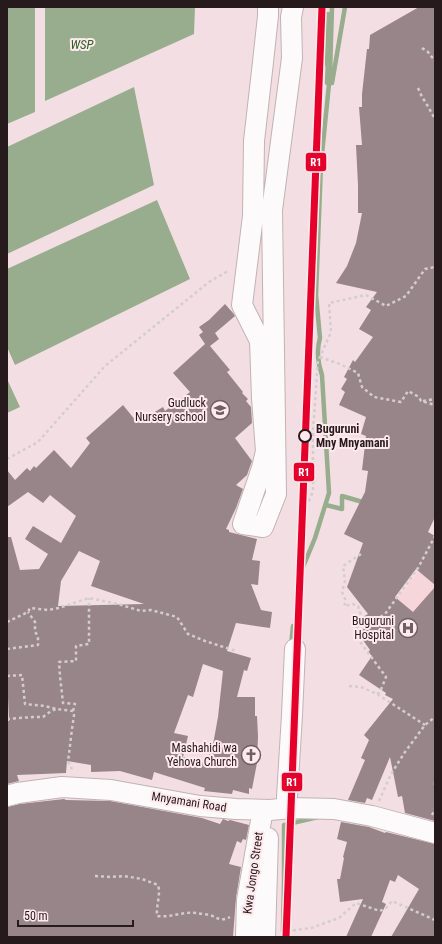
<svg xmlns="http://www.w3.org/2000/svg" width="442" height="944" viewBox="0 0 442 944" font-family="'Roboto Condensed',sans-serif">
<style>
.built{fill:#f6d5db}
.water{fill:#98ad8e}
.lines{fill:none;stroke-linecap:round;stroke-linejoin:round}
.stream{stroke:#98ad8e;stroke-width:4.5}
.building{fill:#988589;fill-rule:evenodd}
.minor-casing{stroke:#c2b2b5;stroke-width:22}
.path{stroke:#d4cdcf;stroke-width:2.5;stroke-dasharray:3 3;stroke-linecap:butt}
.minor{stroke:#fdfafb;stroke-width:20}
.rail-1-casing{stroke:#ffe9ed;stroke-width:10}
.rail-1{stroke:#e4002b;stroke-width:7}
.stop-dot{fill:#ffe9ed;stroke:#261a1c;stroke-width:2}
.labels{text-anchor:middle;stroke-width:4;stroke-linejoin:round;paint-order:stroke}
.poi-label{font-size:12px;fill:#261a1c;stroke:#ffe9ed;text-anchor:end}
.stop-label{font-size:12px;font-weight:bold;fill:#261a1c;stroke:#ffe9ed;text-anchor:start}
.street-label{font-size:12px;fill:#261a1c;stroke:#ffe9ed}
.water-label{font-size:13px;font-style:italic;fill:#2c5f22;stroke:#ffe9ed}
.line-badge{stroke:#ffe9ed;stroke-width:1.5}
.badge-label{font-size:11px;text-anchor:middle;font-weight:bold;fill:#fff}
</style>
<rect width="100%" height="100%" fill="#f3dfe3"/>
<path class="built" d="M435 537V688L395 602 399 598 398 596 408 586 407 585 411 577 413 579 417 574V573L422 566Z"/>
<path class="water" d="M7 7H35V112L7 124Z
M45 7H195L194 34 45 101Z
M134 87 154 185 7 254V147Z
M157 200 190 279 15 365 7 347V269Z
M7 379 20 407 7 413Z"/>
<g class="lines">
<path class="stream" d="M327 65 328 14
M327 83 328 62
M332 83 345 7
M326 505 342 509V496L366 503
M297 611 301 572 315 538 329 493 322 375C318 363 316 351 320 338L316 295 321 164 330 74 332 7
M291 646 293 626
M289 937 283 931 284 883V825L318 817"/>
</g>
<path class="building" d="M419 7H435V517L428 532 435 536V585L416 569 395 597 413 612 435 587V821L405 813 402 796 398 797 390 757 372 800 367 798 365 803 348 800 365 760 361 758 369 740 364 735 393 699 385 695 386 693 359 675 372 656 368 652 370 650 358 633 369 625 363 617 368 614 347 587 363 543 344 534 365 492 368 471 362 470 366 436 361 434 366 417 339 405 345 392 341 389 347 379 344 377 353 360 355 362 373 337 359 329 371 310 366 307 377 292 336 283 347 266 356 243 362 213H358V185L356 145H362L359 107H362V94L367 49H369L370 35Z
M225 304 233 313 235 316 215 333 219 339 210 346 230 370 227 372 243 392 242 393 248 399 246 401 251 407 252 423 235 438 252 461 247 475 236 485 243 489 236 508 226 529 229 530V532L257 539 252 560 260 561 258 585 251 584 261 610 272 612 270 628 236 623 227 651 251 658 247 671 244 670 237 697H255V716H257L258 736 257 763 252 789 249 788V794L233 790 232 794 204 791 205 788 154 772 152 780 120 771 91 772V765L67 761 66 773 17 775 19 781 7 784V721H9L8 698H7V537H11L20 570 39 569 48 554 25 539 33 526 61 543 76 516 50 495 43 503 28 492 7 507V470L15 480 27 468 30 471 34 466 36 468 54 450 71 468 90 443 86 438 123 405 136 421 138 419 140 421 163 407 165 411 190 392 173 373 205 344 199 335 203 332 199 327 209 320ZM79 551 100 561 91 586 144 604 58 606 61 581ZM203 664 223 671 218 717 212 750H210L208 764 183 757 188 736 174 733 188 695 193 697Z
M64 799 66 800 110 801 202 818 220 824 223 819 228 821 230 820 249 825 246 840 243 839 241 843 237 841 229 864 241 867 236 898 233 937H7V807L20 804Z
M341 822 369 827 385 833 386 832 435 844V937H391L419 889 398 875 395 882 390 880 382 902 386 904 371 937H346L363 899 340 902 337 879H340L344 858 343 857 347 842 337 839Z"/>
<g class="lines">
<defs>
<path id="minor" d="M268 7V16L263 62 254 141 253 216 242 305 260 341 262 398 266 451 262 468 243 524 263 527 276 494 272 210 292 58 291 17 293 7
M7 796 18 793 62 787 111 790 200 806 236 809 270 810 291 808 334 809 372 816 435 833
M287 808V797L292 715 295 649
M246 937 247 900 261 821 262 810
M265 937 268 838"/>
</defs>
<use href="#minor" class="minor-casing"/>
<path class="path" d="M422 48 428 52 435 61
M418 88 422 97 426 103 435 119
M320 357 340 364 358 373 362 387 374 397 401 402 408 391 419 397 421 401 435 405
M423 401 435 399
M7 459 38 442 105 366 209 282 228 271
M361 554 343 566 345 581 342 592 346 601 344 606 353 604 358 606 365 627
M7 622 28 612 30 608 48 610 59 608 89 598 118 604 141 611 151 610 177 617 188 634 205 641 236 651
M295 633C294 613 297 594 297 574 298 552 298 529 299 506L309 501 313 491V431L318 360 320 357 331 332 329 303 366 295 386 306 406 296 425 269 435 267
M7 649 38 645V636L35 632V622L28 612
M7 676 22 675 25 704 45 706 56 709 73 711 74 715 72 729 68 762 71 766 72 771
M349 686 361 687 377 694 425 725
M377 694 380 692 386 677 358 639 356 629 359 624 365 627 385 614 418 568 435 536
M73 711 75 704 63 703 60 676 59 662 76 661V646L89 644V598
M7 719 33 717H43L51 711 56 709
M435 782V787
M379 801 391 774 405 752 425 725 435 717
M432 815 435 809
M95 876 111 877 124 876 142 879 158 885C161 895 156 905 157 916 171 918 183 911 197 913 201 914 206 914 210 915 218 918 221 922 230 917
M281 932 311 928 339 918 356 903 380 911 386 908 392 901 435 920"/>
<use href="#minor" class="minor"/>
<defs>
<path id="rail-1" d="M286 937 322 7"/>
</defs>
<use href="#rail-1" class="rail-1-casing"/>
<use href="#rail-1" class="rail-1"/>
</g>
<defs>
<symbol id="school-ring" viewBox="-11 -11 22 22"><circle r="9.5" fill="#ffe9ed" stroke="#6e5f62" stroke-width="1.5"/><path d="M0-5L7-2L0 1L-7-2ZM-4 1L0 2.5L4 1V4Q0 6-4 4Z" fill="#6e5f62"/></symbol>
<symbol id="hospital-ring" viewBox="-11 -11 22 22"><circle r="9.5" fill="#ffe9ed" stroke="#6e5f62" stroke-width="1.5"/><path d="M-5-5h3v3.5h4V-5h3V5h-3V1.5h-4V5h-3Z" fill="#6e5f62"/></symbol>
<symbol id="church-ring" viewBox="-11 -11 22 22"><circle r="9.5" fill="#ffe9ed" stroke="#6e5f62" stroke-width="1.5"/><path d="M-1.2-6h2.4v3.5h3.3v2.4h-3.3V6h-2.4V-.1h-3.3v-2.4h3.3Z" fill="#6e5f62"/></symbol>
</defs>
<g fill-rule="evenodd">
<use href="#school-ring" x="209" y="399" width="22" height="22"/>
<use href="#hospital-ring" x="397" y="617" width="22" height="22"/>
<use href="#church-ring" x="240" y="744" width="22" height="22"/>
</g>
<circle class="stop-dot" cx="305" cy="436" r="6"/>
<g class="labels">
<g class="poi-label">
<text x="206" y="407">Gudluck<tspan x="206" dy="14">Nursery school</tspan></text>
<text x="394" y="625">Buguruni<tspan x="394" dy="14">Hospital</tspan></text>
<text x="237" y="752">Mashahidi wa<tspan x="237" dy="14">Yehova Church</tspan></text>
</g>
<g class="stop-label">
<text x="316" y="433">Buguruni<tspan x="316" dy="14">Mny Mnyamani</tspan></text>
</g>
<g class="street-label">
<text transform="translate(189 802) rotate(9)" y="4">Mnyamani Road</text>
<text transform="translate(253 873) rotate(-82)" y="4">Kwa Jongo Street</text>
</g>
<g class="water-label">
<text x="82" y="49">WSP</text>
</g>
</g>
<g class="line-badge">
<rect x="305" y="152" width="22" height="20" rx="4" fill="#e4002b"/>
<rect x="293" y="462" width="22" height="20" rx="4" fill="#e4002b"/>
<rect x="281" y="772" width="22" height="20" rx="4" fill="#e4002b"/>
</g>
<g class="badge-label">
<text x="316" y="166">R1</text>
<text x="304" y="476">R1</text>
<text x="292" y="786">R1</text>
</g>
<rect width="442" height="944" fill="none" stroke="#261a1c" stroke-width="16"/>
<path d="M18 920v6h115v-6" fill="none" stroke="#261a1c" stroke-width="2"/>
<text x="24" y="920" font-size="12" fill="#261a1c" stroke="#ffe9ed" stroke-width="3" paint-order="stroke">50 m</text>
</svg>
